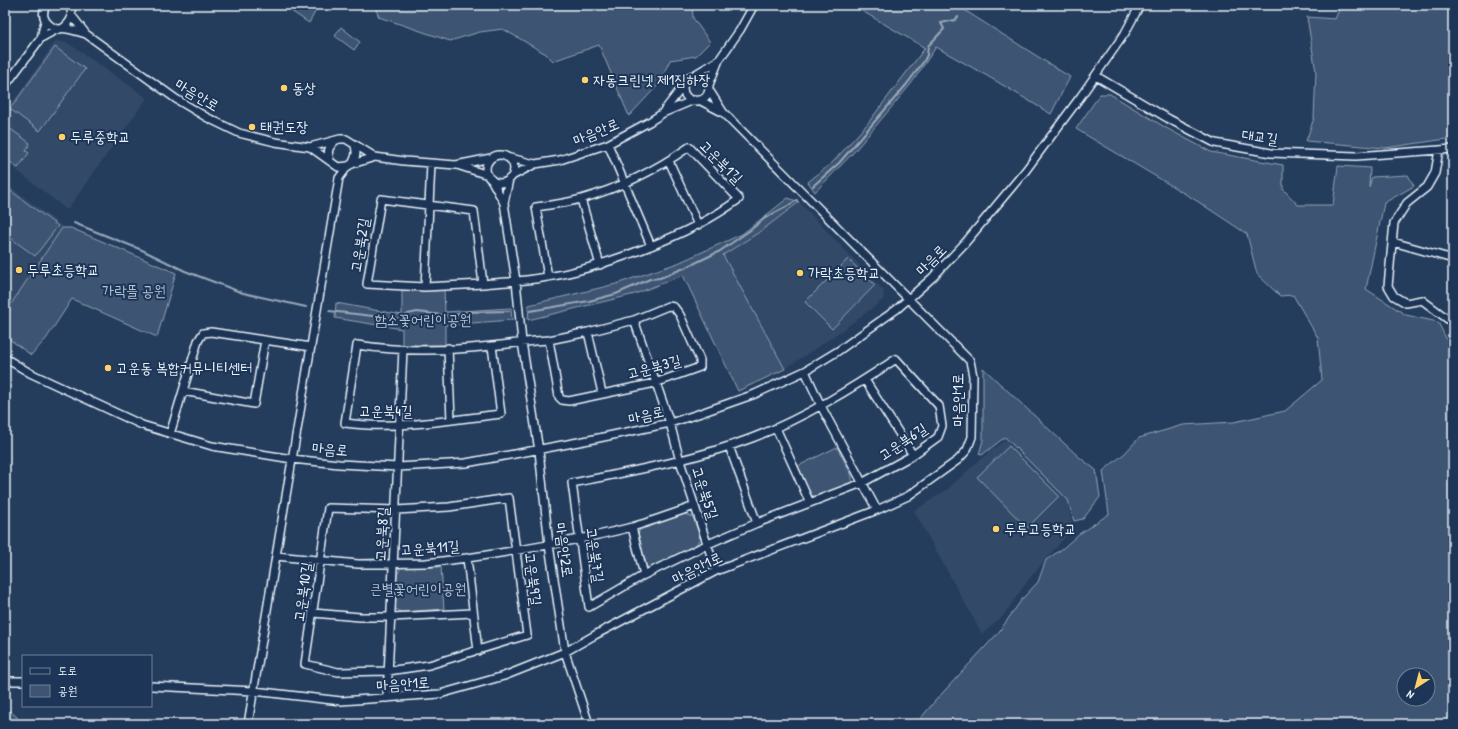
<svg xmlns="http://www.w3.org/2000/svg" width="1458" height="729" viewBox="0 0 1458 729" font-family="'Patrick Hand','Poor Story',sans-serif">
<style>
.built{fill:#334a68}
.green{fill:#3e5472;stroke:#93a2b5;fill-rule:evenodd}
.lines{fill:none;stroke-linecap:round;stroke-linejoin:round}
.stream{stroke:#99a8ba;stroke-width:2}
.minor-casing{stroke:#e8f1f8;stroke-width:10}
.minor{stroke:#1d3557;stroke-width:7}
.poi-dot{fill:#ffd166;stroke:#1d3557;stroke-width:1.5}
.labels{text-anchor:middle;stroke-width:4;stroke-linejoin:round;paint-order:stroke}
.poi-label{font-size:15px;fill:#e8f1f8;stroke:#1d3557;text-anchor:start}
.street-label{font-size:15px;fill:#e8f1f8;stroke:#1d3557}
.park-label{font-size:15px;fill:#b5c2d0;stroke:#1d3557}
</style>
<rect width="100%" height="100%" fill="#253d5d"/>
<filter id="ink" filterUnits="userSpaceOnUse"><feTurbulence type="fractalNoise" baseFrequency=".025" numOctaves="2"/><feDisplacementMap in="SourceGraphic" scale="8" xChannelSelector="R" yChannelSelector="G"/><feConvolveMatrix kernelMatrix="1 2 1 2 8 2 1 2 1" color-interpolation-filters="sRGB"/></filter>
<g filter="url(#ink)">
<path class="built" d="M56 41 68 43 147 98 67 210 5 161V113Z
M5 183 62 226V228L5 313Z
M799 202 884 291 883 300 844 329 785 369 723 255 761 231Z
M1006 439 1067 499 1072 522 1065 537 1029 579 1002 617 982 634 914 511 948 489 976 463Z"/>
<path class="green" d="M286 5H319L309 23 285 7Z
M374 5H692L693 18 710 42 696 56 670 60 659 84 629 116 599 45 553 61 546 54 503 29 480 32 450 41 379 17Z
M852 5H962L961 8 1070 77 1051 114 996 81 936 47 911 84 853 153 815 192 808 182 833 162 868 123 925 48Z
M1341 5H1453V138L1385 148 1306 141 1314 118 1316 72 1307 17 1335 19Z
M341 27 360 42 354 50 335 36Z
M55 47 85 69 40 131 10 109Z
M1100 94H1110L1168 129 1211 152 1283 165V189L1298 205H1333L1338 166 1370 168 1369 187 1372 177 1408 175 1414 186 1384 203 1366 289 1406 315 1438 322 1453 353V724H916L935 701 998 633 1023 598 1038 582 1046 560 1062 549 1079 534 1109 514 1103 471 1124 454 1139 438 1183 425 1234 422 1285 411 1322 380 1318 338 1293 295 1280 296 1257 274 1247 234 1197 201 1076 129ZM1404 675H1428V699H1404Z
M5 125 30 143 26 151 29 153 18 168 5 158Z
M11 191 58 226 35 256 5 234V198Z
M788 198 799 202 761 231 723 255 785 369 738 391 683 275 635 294 528 320 529 305 616 284 678 263 742 234Z
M62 228H71L176 273 157 337 72 299 46 339 31 355 5 336V313Z
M848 259 875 285 832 329 805 302Z
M402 290H444L445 312 511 308 512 320 445 325V345H402V329L335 318 336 303 402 315Z
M983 368 1079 457 1096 470 1100 497 1083 519 1074 521 1068 500 1005 437 982 455 979 454 983 440Z
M1009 446 1059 496 1027 528 977 477Z
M837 447 852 476V483L816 497 810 494 798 466Z
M684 514 693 517 700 536 697 544 650 568 645 566 638 534 641 527Z
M401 567H441L444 609 401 612 394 608 397 575Z
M5 707 17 717 19 724H5Z"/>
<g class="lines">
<path class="stream" d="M813 186 839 163 907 84 924 61 927 55 928 46 944 29 941 23 955 20 958 17
M74 223 142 250 185 271 243 293 306 307
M329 311 399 319 408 314 417 312 451 316 467 312 509 311
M530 311 589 301 616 294 650 279 660 278 689 266 720 251 749 231 765 218 786 207 797 200"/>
<defs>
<path id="minor" d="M47 5C39 15 46 25 57 29
M72 16 86 34 176 99 206 117 239 133 275 142 310 147 338 167 348 166 352 164 375 157
M63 28C72 21 74 15 69 5
M41 38C63 25 61 27 86 34
M694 75 719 60
M683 88a13 13 0 1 1 26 0a13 13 0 1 1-26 0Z
M1096 76 1169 119 1215 143 1271 153 1356 156 1453 149
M709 85 719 60 740 30 754 5
M5 86 41 38 45 21
M699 100 722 112
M663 112 684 85
M608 144 651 246
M310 147 340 139H346L375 157 404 161 456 165 491 158
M1439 150 1435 173 1427 187 1407 203 1394 223 1388 286 1394 296 1406 303 1422 300 1453 323
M486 169a14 14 0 1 1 28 0a14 14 0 1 1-28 0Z
M506 157 535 164
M330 160C327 152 328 147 335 141
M669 161 698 225
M352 164C356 157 357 153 355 146
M457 165 488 175
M512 176 535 164 560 160 608 144 649 122 663 113 694 100
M491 179 504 203 516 281 522 342 539 451 549 545 565 652 589 724
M381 199 474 211 483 284 425 287 367 284Z
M581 199 600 265
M504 203 509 179
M1393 242 1453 259
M483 284C504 282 526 281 547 277 580 272 612 261 643 249 677 236 710 221 739 199L689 147C656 170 620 188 581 199 566 203 551 205 536 207L548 277
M425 287 431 164
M668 306 674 307 680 315 700 360V367L655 383 569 401 562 400 559 397 549 340 588 332 634 320Z
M634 320 670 423 680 461 716 571
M588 332 602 393
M492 346 501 414C448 420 397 430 345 423L357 345C401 352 447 351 491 346 510 344 529 341 549 340
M448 348 451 420
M5 358 30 373 142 425 212 446 292 459 339 464 398 467 466 463 589 440 670 423 698 414 755 394 805 371 838 351 897 309 933 277 965 243 1026 170 1081 96 1125 33 1140 5
M896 359 939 406 942 426 938 437 913 455 862 483 757 523 708 544 644 575 589 607 572 483C633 471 694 460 752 438 804 418 851 389 896 359Z
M805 371 821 406 877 510
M865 380 913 455
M183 391 254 404 265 340
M776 428 810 503
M170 434 198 341 203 333 211 332 311 347
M729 446 757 523
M509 498 527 635 429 665 388 671 338 672 305 664 328 508 396 510 449 507Z
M632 527 644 575
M276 556 358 564 426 563 467 558 478 651
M467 558C522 550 578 541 632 527 653 521 674 513 695 506
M313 613 360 617H391L473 613
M5 681H23
M151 686 254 691 341 701 440 694 504 676 565 652 595 635 716 571 877 510 908 496 958 460 967 450 972 437 973 376 970 361 723 112 709 90
M387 698 403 349
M248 724 339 178 348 166"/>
</defs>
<use href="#minor" class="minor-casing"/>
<use href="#minor" class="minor"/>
</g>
</g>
<g class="poi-dot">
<circle cx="585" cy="80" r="4"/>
<circle cx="284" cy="88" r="4"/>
<circle cx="252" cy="127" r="4"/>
<circle cx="62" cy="137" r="4"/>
<circle cx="19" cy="270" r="4"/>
<circle cx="800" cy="273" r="4"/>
<circle cx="108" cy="368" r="4"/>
<circle cx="996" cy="529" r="4"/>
</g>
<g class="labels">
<g class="poi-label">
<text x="593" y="85">자동크린넷 제1집하장</text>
<text x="292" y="93">동상</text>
<text x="260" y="132">태권도장</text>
<text x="70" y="142">두루중학교</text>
<text x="27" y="275">두루초등학교</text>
<text x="808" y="278">가락초등학교</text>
<text x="116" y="373">고운동 복합커뮤니티센터</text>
<text x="1004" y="534">두루고등학교</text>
</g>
<g class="street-label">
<text transform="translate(197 95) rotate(31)" y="5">마음안로</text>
<text transform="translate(596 132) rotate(-22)" y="5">마음안로</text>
<text transform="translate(1260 137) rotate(8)" y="5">대교길</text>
<text transform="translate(721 162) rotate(45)" y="5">고운북1길</text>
<text transform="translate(360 245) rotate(-81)" y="5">고운북2길</text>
<text transform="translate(931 260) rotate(-45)" y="5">마음로</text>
<text transform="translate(654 367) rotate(-15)" y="5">고운북3길</text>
<text transform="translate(958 400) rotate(-90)" y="5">마음안1로</text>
<text x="386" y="416">고운북4길</text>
<text transform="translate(646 415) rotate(-13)" y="5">마음로</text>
<text transform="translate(903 442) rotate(-34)" y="5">고운북6길</text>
<text transform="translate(330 449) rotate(5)" y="5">마음로</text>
<text transform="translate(705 493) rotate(72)" y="5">고운북5길</text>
<text transform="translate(382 534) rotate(-87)" y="5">고운북8길</text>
<text transform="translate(430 548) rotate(-4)" y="5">고운북11길</text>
<text transform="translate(564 550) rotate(82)" y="5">마음안2로</text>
<text transform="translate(595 555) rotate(82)" y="5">고운북7길</text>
<text transform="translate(697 568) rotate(-26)" y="5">마음안1로</text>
<text transform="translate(533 579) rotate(83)" y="5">고운북9길</text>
<text transform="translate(303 592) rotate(-82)" y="5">고운북10길</text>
<text transform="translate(403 684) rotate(-4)" y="5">마음안1로</text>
</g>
<g class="park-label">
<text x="134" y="296">가락뜰 공원</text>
<text x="423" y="325">함소꽃어린이공원</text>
<text x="418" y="594">큰별꽃어린이공원</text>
</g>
</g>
<rect width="1458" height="729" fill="none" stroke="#1d3557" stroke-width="20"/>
<rect x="10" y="10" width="1438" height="709" fill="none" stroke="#e8f1f8" stroke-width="1.5" filter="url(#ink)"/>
<rect x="22" y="655" width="130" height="52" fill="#1d3557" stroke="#6e8097"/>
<rect x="30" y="668" width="20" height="6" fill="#1d3557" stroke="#6e8097"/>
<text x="58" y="675" font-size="12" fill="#e8f1f8">도로</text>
<rect x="30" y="685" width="20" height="12" fill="#3e5472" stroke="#6e8097"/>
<text x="58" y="695" font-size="12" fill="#e8f1f8">공원</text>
<g transform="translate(1416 687) rotate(216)"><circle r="19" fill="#1d3557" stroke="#6e8097"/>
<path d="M0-3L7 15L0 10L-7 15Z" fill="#ffd166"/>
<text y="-6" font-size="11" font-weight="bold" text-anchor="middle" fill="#e8f1f8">N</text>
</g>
</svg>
